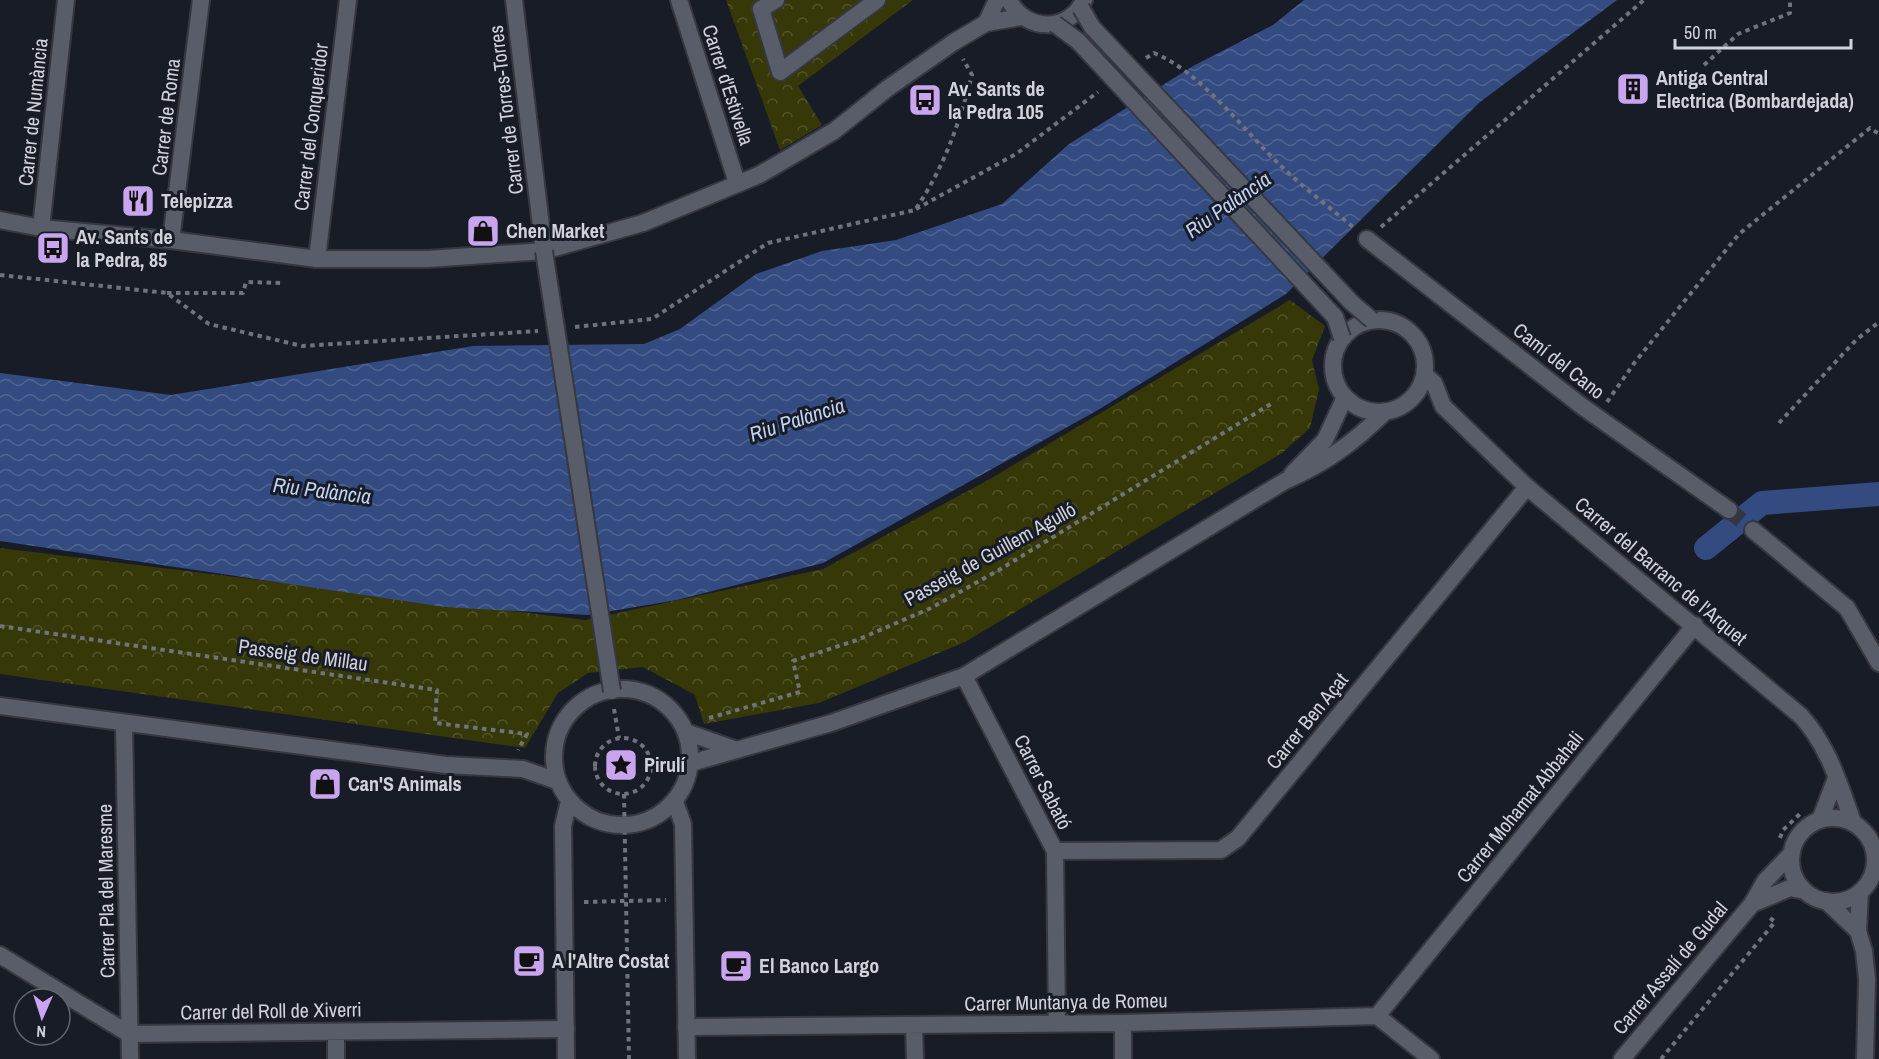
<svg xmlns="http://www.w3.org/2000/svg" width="1879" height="1059" viewBox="0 0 1879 1059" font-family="'Archivo Narrow',sans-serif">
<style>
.park{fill:url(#park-crowns)}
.water{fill:url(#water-waves)}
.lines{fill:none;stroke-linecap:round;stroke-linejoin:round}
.canal{stroke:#334b80;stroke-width:24}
.minor-tunnel{stroke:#343742;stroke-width:16;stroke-dasharray:16 8;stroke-linecap:butt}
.pedestrian-casing{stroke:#353840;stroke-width:20}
.minor-casing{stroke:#353840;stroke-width:20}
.tertiary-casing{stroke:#353840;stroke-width:20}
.path{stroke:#6f737c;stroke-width:4;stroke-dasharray:4.5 4.5;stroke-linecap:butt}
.pedestrian{stroke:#585d69;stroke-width:16}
.minor{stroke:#585d69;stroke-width:16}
.tertiary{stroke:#585d69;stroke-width:16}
.pedestrian-bridge-casing{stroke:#353840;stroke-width:20;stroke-linecap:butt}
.tertiary-bridge-casing{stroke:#353840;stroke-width:20;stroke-linecap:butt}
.pedestrian-bridge{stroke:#585d69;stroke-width:16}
.tertiary-bridge{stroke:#585d69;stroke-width:16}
.labels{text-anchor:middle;stroke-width:6;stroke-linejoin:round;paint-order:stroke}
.poi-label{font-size:20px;font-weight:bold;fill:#d0d3da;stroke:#181c27;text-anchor:start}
.street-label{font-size:20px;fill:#d0d3da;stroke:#181c27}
.water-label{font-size:21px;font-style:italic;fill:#c2d2f3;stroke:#181c27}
</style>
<defs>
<pattern id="park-crowns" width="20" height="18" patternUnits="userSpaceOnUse" patternTransform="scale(1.5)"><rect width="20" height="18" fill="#363808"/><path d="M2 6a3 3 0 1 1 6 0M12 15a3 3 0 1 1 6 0" fill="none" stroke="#52542b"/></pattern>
<pattern id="water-waves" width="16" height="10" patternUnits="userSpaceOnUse" patternTransform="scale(1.5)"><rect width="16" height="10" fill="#334b80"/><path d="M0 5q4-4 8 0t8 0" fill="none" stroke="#506491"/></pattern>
</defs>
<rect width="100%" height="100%" fill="#181c27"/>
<path class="park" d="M726 0H913L798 86 822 125 780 150Z
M1290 300 1325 326 1312 360 1319 389 1310 428 1282 453 965 642 819 703 704 724 695 695 643 667 588 673 558 693 525 748 0 674V548L585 620 823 569 990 479Z"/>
<path class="water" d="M1304 0H1617L1480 102 1286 294 1098 410 823 563 677 600 588 615 445 607 0 541V373L171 395 473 346 644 344 680 329 756 274 822 251 896 240 1002 204 1069 144 1193 66 1273 25Z"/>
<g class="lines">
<path class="canal" d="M1706 548 1762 503 1879 494"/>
<path class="minor-tunnel" d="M1729 510 1753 530"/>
<defs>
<path id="pedestrian" d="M776 0 761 9 780 72 877 0"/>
<path id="minor" d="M514 0 544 251
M679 0 737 183
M41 228 66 0
M1367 239 1583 407 1729 510
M171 240 201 0
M317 259 348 0
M1753 530 1847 608 1879 663
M964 676 1055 851 1057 1024
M124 723 130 1059
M1055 851 1221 850 1238 838 1527 487
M1860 892 1858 931 1864 951 1867 979 1865 1059
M1826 901 1858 931
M0 955 129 1034 566 1029
M1377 1016 1695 625
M1123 1023V1059
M914 1025 915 1059
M686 1027 1123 1023 1377 1016 1431 1059
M336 1032V1059"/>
<path id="tertiary" d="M1009 0C1025 32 1069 33 1084 0
M986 23 997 0
M0 220 41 228 171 240 317 259H428L544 251 643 223 759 175 834 131 888 88 954 42 986 23 1021 17
M1333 366a46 46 0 1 1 92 0a46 46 0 1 1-92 0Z
M1425 375 1434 383 1443 406 1527 487 1801 716C1829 747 1839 784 1853 822
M1292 474 1325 440 1345 397
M554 757a68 68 0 1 1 136 0a68 68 0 1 1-136 0Z
M0 706 446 765 523 769 557 781
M686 732 734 749
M691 763 831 723 964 676 1285 481C1326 463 1353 443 1385 412
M675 802 683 824 687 1059
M1791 860a42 42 0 1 1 84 0a42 42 0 1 1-84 0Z
M1820 820 1836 778
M1752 904 1790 888 1805 891
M566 1059 563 826 569 801
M1622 1059 1752 904 1765 881 1792 853"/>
</defs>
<use href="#pedestrian" class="pedestrian-casing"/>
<use href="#minor" class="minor-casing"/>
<use href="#tertiary" class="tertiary-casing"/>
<path class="path" d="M1146 58 1154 53C1200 71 1246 133 1282 167 1304 188 1329 207 1353 227
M1704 65 1738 34 1790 13V0
M916 209 1016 154 1098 92
M1381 227 1644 0
M0 275 167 293 209 324 302 346 538 331
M167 293H243L246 282 281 283
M575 327 652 319 768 243 915 210C944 168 959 124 972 75L963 59
M1607 402 1635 362 1739 234 1870 128 1879 134
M1779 423 1856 340 1879 322
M0 626 437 690 435 723 527 734 518 750
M614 709 619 738
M709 718 800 692 793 661 857 640 931 608 999 570 1274 402
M595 766a28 28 0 1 1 56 0a28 28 0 1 1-56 0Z
M624 794 629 1059
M1780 838 1783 830 1802 812
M584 902 666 900
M1661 1059 1775 922 1769 917"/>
<use href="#pedestrian" class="pedestrian"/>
<use href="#minor" class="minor"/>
<use href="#tertiary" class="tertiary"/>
<defs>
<path id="pedestrian-bridge" d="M544 251 612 691"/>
<path id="tertiary-bridge" d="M1081 8 1092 27 1352 303 1372 320
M1055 24 1078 41 1335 317 1342 338"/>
</defs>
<use href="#pedestrian-bridge" class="pedestrian-bridge-casing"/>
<use href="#tertiary-bridge" class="tertiary-bridge-casing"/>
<use href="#pedestrian-bridge" class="pedestrian-bridge"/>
<use href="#tertiary-bridge" class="tertiary-bridge"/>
</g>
<defs>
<symbol id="building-square" viewBox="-11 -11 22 22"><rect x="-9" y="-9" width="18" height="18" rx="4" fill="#c8a5ee" stroke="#181c27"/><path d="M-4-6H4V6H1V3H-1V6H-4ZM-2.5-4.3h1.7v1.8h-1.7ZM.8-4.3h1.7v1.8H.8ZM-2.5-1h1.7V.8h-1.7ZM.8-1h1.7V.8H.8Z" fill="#111"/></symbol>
<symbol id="bus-square" viewBox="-11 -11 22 22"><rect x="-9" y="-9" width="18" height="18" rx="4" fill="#c8a5ee" stroke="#181c27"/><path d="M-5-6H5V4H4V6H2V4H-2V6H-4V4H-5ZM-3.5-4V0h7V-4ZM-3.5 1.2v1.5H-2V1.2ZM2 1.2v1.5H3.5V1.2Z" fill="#111"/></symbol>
<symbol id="restaurant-square" viewBox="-11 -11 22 22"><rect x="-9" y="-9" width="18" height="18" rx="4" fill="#c8a5ee" stroke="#181c27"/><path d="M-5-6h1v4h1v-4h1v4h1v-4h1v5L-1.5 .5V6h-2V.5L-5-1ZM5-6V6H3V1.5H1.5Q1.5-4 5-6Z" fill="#111"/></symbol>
<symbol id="shop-square" viewBox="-11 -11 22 22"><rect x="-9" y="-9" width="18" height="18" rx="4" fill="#c8a5ee" stroke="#181c27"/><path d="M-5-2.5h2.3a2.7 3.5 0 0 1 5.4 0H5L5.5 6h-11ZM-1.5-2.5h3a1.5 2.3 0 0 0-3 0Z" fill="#111"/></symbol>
<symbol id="sight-square" viewBox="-11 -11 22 22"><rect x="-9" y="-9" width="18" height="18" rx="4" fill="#c8a5ee" stroke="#181c27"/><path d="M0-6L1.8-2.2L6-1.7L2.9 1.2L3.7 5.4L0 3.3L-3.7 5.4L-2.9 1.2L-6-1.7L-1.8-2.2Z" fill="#111"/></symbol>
<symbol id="cafe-square" viewBox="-11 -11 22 22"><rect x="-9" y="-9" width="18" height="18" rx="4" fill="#c8a5ee" stroke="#181c27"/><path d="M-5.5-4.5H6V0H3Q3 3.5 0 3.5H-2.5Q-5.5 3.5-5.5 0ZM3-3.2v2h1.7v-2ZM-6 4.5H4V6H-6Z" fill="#111"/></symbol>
</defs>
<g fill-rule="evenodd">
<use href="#building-square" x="1614" y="70" width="38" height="38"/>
<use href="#bus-square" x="906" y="81" width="38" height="38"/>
<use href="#restaurant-square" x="119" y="182" width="38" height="38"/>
<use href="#shop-square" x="464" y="212" width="38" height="38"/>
<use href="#bus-square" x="34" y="229" width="38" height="38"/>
<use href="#sight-square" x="602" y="746" width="38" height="38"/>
<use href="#shop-square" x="306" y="765" width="38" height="38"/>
<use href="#cafe-square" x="510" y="942" width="38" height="38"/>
<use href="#cafe-square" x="717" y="947" width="38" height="38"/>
</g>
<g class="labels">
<g class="poi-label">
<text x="1656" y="85">Antiga Central<tspan x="1656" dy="23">Electrica (Bombardejada)</tspan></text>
<text x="948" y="96">Av. Sants de<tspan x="948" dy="23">la Pedra 105</tspan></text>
<text x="161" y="208">Telepizza</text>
<text x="506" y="238">Chen Market</text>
<text x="76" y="244">Av. Sants de<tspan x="76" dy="23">la Pedra, 85</tspan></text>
<text x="644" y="772">Pirulí</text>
<text x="348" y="791">Can'S Animals</text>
<text x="552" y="968">A l'Altre Costat</text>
<text x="759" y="973">El Banco Largo</text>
</g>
<g class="street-label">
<text transform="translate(728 85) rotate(72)" y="7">Carrer d'Estivella</text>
<text transform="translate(506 110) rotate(-97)" y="7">Carrer de Torres-Torres</text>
<text transform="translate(33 112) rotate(-84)" y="7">Carrer de Numància</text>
<text transform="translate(166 117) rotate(-83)" y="7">Carrer de Roma</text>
<text transform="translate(311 127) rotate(-83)" y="7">Carrer del Conqueridor</text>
<text transform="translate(1559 361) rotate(38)" y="7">Camí del Cano</text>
<text transform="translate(990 554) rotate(-29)" y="7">Passeig de Guillem Agulló</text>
<text transform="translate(1661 571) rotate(40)" y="7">Carrer del Barranc de l'Arquet</text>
<text transform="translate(303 655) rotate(8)" y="7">Passeig de Millau</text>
<text transform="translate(1307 721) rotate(-51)" y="7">Carrer Ben Açat</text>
<text transform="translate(1043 782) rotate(63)" y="7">Carrer Sabató</text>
<text transform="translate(1520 807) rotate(-51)" y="7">Carrer Mohamat Abbahali</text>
<text transform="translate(106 891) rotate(-91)" y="7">Carrer Pla del Maresme</text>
<text transform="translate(1670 968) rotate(-50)" y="7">Carrer Assalí de Gudal</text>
<text transform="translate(1066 1002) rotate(-1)" y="7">Carrer Muntanya de Romeu</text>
<text transform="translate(271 1011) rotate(-1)" y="7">Carrer del Roll de Xiverri</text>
</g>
<g class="water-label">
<text transform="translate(1228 205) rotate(-35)" y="7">Riu Palància</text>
<text transform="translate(797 420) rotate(-18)" y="7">Riu Palància</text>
<text transform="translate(322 491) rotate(7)" y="7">Riu Palància</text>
</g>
</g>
<g transform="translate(42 1017) rotate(183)"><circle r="28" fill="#181c27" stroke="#62656f" stroke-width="1.5"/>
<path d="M0-4.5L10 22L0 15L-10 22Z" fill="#c8a5ee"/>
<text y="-9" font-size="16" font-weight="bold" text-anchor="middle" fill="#d0d3da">N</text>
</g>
<path d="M1675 39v9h176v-9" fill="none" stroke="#d0d3da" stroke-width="3"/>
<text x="1684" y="39" font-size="18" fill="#d0d3da" stroke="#181c27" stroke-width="4.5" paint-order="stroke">50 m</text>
</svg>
